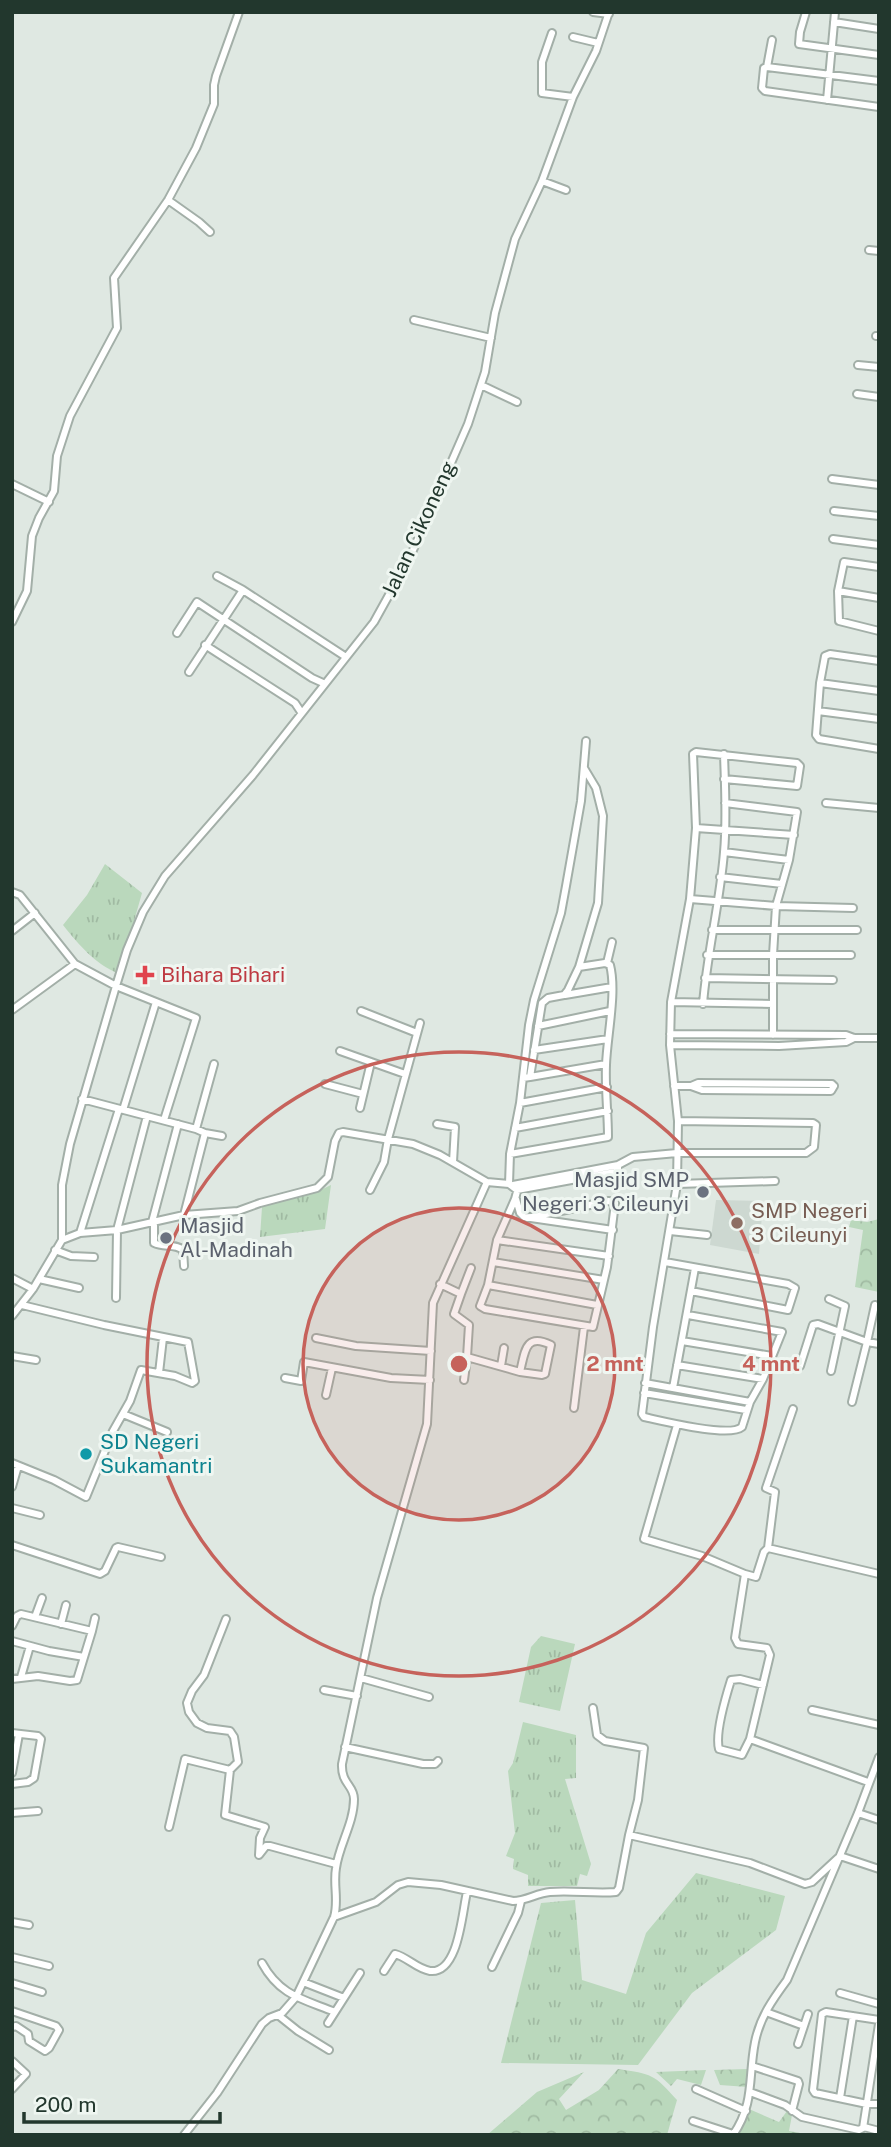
<svg xmlns="http://www.w3.org/2000/svg" width="891" height="2147" viewBox="0 0 891 2147" font-family="'Public Sans',sans-serif">
<style>
.built{fill:#cdd8d1}
.grass{fill:url(#grass-tufts)}
.forest{fill:url(#forest-crowns)}
.lines{fill:none;stroke-linecap:round;stroke-linejoin:round}
.street-casing{stroke:#a3afa8;stroke-width:10}
.street{stroke:#fff;stroke-width:6}
.ring{fill:none;stroke:#c6625b;stroke-width:3.5}
.health-dot{fill:#e0444e;stroke:#eff6f1;stroke-width:2.5}
.worship-dot{fill:#6b7280;stroke:#eff6f1;stroke-width:2.5}
.education-dot{fill:#8d6e63;stroke:#eff6f1;stroke-width:2.5}
.culture-dot{fill:#0f9aa8;stroke:#eff6f1;stroke-width:2.5}
.labels{text-anchor:middle;stroke-width:6;stroke-linejoin:round;paint-order:stroke}
.street-label{font-size:21px;fill:#22372d;stroke:#eff6f1}
.health-label{font-size:21px;fill:#be3a42;stroke:#eff6f1;text-anchor:start}
.worship-label{font-size:21px;fill:#5b616d;stroke:#eff6f1;text-anchor:end}
.education-label{font-size:21px;fill:#785e54;stroke:#eff6f1;text-anchor:start}
.culture-label{font-size:21px;fill:#0d838f;stroke:#eff6f1;text-anchor:start}
.centre{fill:#c6625b;stroke:#eff6f1;stroke-width:3.5}
.ring-label{font-size:21px;text-anchor:middle;font-weight:bold;fill:#c6625b;stroke:#eff6f1;stroke-width:6;stroke-linejoin:round;paint-order:stroke}
</style>
<defs>
<pattern id="grass-tufts" width="24" height="20" patternUnits="userSpaceOnUse" patternTransform="scale(1.75)"><rect width="24" height="20" fill="#bad8bc"/><path d="M3 7l-1-3M5 7V3M7 7l1-3M15 17l-1-3M17 17v-4M19 17l1-3" fill="none" stroke="#a0baa2"/></pattern>
<pattern id="forest-crowns" width="20" height="18" patternUnits="userSpaceOnUse" patternTransform="scale(1.75)"><rect width="20" height="18" fill="#bad8bc"/><path d="M2 6a3 3 0 1 1 6 0M12 15a3 3 0 1 1 6 0" fill="none" stroke="#a0baa2"/></pattern>
</defs>
<rect width="100%" height="100%" fill="#dfe8e2"/>
<path class="built" d="M716 1200 763 1201 759 1254 710 1245Z"/>
<path class="grass" d="M105 864 142 893 119 974C94 963 80 946 63 925L87 895Z
M331 1185 325 1229 260 1237 262 1207C285 1198 309 1197 331 1185Z
M541 1636 575 1644 560 1711 519 1702 531 1647Z
M523 1722 576 1735V1778L565 1779 591 1864 587 1876 580 1874 577 1886H528V1875L513 1869 514 1859 506 1856 515 1833 508 1771 513 1763Z
M696 1873 785 1896 776 1930 692 1993 638 2065 501 2063 541 1903 575 1900 582 1980 626 1994 646 1933Z"/>
<path class="forest" d="M879 1219V1292L855 1287 863 1230 849 1227 851 1220 867 1222Z
M618 2069C652 2074 654 2074 677 2100L667 2135H487L537 2092 584 2072 559 2099 566 2110 599 2090Z
M748 2069 747 2087 720 2085 714 2070Z
M706 2070 701 2085 677 2079 671 2086 656 2072Z
M749 2109 779 2122 787 2111 792 2115 789 2131 811 2135H735Z"/>
<g class="lines">
<defs>
<path id="street" d="M593 12 609 14
M806 12 800 32 799 44 879 55
M834 22 879 29
M552 33 542 62V93L573 97
M573 37 598 43
M772 40 767 67 764 68 762 88 765 91 879 107
M767 67 879 81
M827 100 835 12
M542 181 566 190
M168 200 199 222 210 232
M869 250 879 251
M414 320 491 338
M876 336H879
M858 365 879 367
M481 385 517 402
M857 394 879 397
M832 479 879 485
M12 484 49 502
M834 511 879 516
M833 539 879 545
M879 567 844 562 838 591 839 621 879 631
M217 576 243 590 346 657
M838 591 879 598
M12 622 27 591 32 536 39 518 54 491 57 456 70 416 117 328 114 278 168 200 196 148 214 104V85L216 76 239 12
M177 633 197 602 312 678 323 683
M205 645 295 703 301 712
M879 661 830 654 825 656 820 683 816 735 819 739 879 749
M189 672 243 590
M820 683 879 691
M818 711 879 719
M724 779 797 786 800 766 797 763 696 752 693 754 696 828 690 899 671 1002 670 1045 678 1121 677 1184 775 1181
M725 803 797 812 789 860 776 906 773 955V1035
M826 803 879 808
M696 828 794 835
M724 852 789 860
M720 877 782 884
M12 892 20 895 75 964
M690 899 776 906 853 908
M712 930H857
M12 931 35 913
M707 955H851
M607 963 612 942
M705 978 833 980
M565 995 612 987
M671 1002 773 1004
M703 1004C707 953 720 903 724 852 727 820 725 787 724 754
M12 1010 75 964 116 986 196 1018 164 1120
M361 1011 417 1033
M538 1026 610 1011
M670 1034 846 1035 854 1038H879
M670 1045 779 1046 846 1042 854 1038
M534 1050 608 1039
M340 1051 405 1074
M530 1077 606 1064
M523 1078 530 1077 542 1003 548 998 564 995 568 990 579 967 598 903 603 816 596 788 584 768
M325 1084 363 1094
M674 1086H691L702 1090 831 1091 834 1086
M691 1086 698 1083 832 1084 834 1086
M82 1099 196 1129 205 1133 222 1136
M520 1103 607 1087
M360 1108 371 1062
M123 1110 156 1002
M437 1124 455 1127 453 1162
M515 1128 608 1111
M196 1129 214 1064
M510 1154 608 1137C608 1113 605 1089 606 1065 607 1036 617 992 610 965L605 963 579 967
M509 1184 510 1154 520 1103 529 1025 534 1000 561 913 566 886 581 801 586 741
M677 1184 653 1327 642 1414 644 1417C663 1421 729 1438 742 1427L750 1402
M513 1185 618 1165 633 1157 677 1153H806L814 1147 816 1125 813 1123 678 1121
M518 1188 515 1199 497 1240 488 1285 480 1306 485 1309 593 1327 607 1267 615 1203 609 1201 527 1218
M370 1190 384 1162 388 1139 420 1023
M516 1199 520 1213 524 1217 613 1230
M184 1215 205 1133
M154 1221V1243C163 1248 175 1243 183 1250L184 1266
M152 1222 178 1124
M670 1231 707 1235
M80 1233 119 1109
M62 1240 80 1233 117 1230 184 1215 238 1211 260 1203 317 1188 328 1177 335 1141 339 1133 343 1132 413 1144 440 1155 487 1182 509 1184 517 1190 615 1172 618 1170V1165
M497 1240 609 1256
M55 1250 71 1256 94 1257
M493 1262 604 1280
M665 1262 788 1284 795 1288 788 1310 691 1291
M12 1278 33 1289
M39 1279 79 1288
M440 1284 461 1294 454 1314 469 1325 467 1357 520 1372C525 1352 525 1332 551 1345L545 1374 542 1375 520 1372
M488 1285 597 1305
M461 1294 471 1268
M116 1298 117 1230 147 1116
M829 1299 845 1306 831 1371
M12 1316 33 1289 62 1240V1185L70 1144 116 986 127 950 143 912 165 876 253 775 374 622 410 557 468 424 485 372 495 313 515 239 542 181 573 97 596 51 609 12
M316 1338 356 1346 431 1351
M682 1341 772 1356
M12 1356 36 1360
M677 1365 763 1379 782 1332 688 1315
M501 1366 504 1348
M800 1366 813 1325 818 1324 867 1342 875 1305
M159 1373 163 1338
M285 1378 301 1381 304 1362 391 1378 430 1380
M464 1380 467 1357
M645 1383 750 1402 763 1379
M673 1388 695 1268
M644 1393 746 1410
M326 1395 332 1368
M852 1402 867 1342 879 1344
M574 1408 584 1327
M123 1414 167 1432
M677 1425 644 1539 702 1556 745 1574
M12 1463 54 1480 86 1497 113 1431 130 1401 141 1370 175 1376 192 1383 195 1381 188 1342 104 1325 22 1305
M12 1487 18 1466
M12 1508 40 1515
M12 1545 100 1574 105 1571 116 1548 118 1547 161 1557
M768 1548 775 1492 766 1488 793 1409
M35 1617 42 1598
M226 1619 204 1675 192 1691 187 1703 189 1712 197 1723 207 1728 230 1731 234 1737 238 1762 230 1770 225 1815 265 1827 260 1838 259 1855 266 1846H270L336 1864
M61 1624 66 1605
M12 1626 17 1616 21 1614 92 1631 77 1680 70 1681 38 1676 12 1679
M92 1631 95 1618
M12 1641 49 1651 84 1657
M21 1677 30 1646
M361 1678 429 1697
M763 1685 740 1679 731 1680C726 1696 715 1734 719 1749L742 1755 750 1739 868 1782
M324 1690 357 1696
M593 1708 597 1735 605 1741 644 1748 638 1800 629 1835
M812 1710 879 1725
M12 1733 38 1736 41 1739 34 1778 28 1782 12 1784
M750 1739 770 1655 767 1648 738 1644 735 1638 745 1574 756 1577 764 1552 768 1548 879 1574
M345 1747 423 1764H435L438 1761
M12 1773 19 1734
M12 1813 38 1811
M858 1813 879 1820
M169 1827 185 1759 230 1770
M840 1856 879 1869
M334 1917 376 1902 398 1885 408 1882 441 1885 513 1901C526 1901 537 1893 550 1892 572 1890 595 1894 616 1892L619 1888 629 1835 750 1863 805 1884 812 1882 838 1858
M12 1922 29 1925
M12 1957 49 1966
M262 1963C280 1996 303 1999 335 2012
M492 1967 518 1913 521 1901
M384 1971 395 1954C407 1957 417 1969 430 1971 459 1974 462 1912 467 1892
M303 1982 344 1998
M12 1983 42 1992
M840 1993 879 2004
M12 2011 56 2026 59 2030 49 2048 45 2051 29 2041 28 2034 16 2026 12 2027
M766 2012 804 2026
M278 2015 298 2031 329 2050
M879 2020 826 2012 822 2014 813 2090 815 2093 867 2104H879
M328 2023 360 1973
M798 2044 808 2014
M12 2061 26 2074 12 2089
M752 2066 798 2081 799 2084 792 2111
M696 2089 746 2111
M750 2092 785 2105 802 2117 859 2130 863 2128 879 2024
M840 2098 853 2016
M693 2121 733 2134
M864 2127 879 2131
M184 2135 217 2093 262 2024 269 2018 282 2013 296 1997 334 1917C339 1901 333 1885 336 1868 339 1845 354 1823 354 1799 354 1785 341 1784 342 1764L377 1598 427 1424 433 1303 487 1182
M733 2135C755 2103 748 2077 755 2042 760 2017 773 1999 787 1980L858 1813 879 1757"/>
</defs>
<use href="#street" class="street-casing"/>
<use href="#street" class="street"/>
</g>
<circle cx="459" cy="1364" r="156" fill="#c6625b" fill-opacity=".12"/>
<g class="ring">
<circle cx="459" cy="1364" r="156"/>
<circle cx="459" cy="1364" r="312"/>
</g>
<path class="health-dot" d="M141.5 964.5h7v7h7v7h-7v7h-7v-7h-7v-7h7z"/>
<g class="worship-dot">
<circle cx="703" cy="1192" r="7"/>
<circle cx="166" cy="1238" r="7"/>
</g>
<circle class="education-dot" cx="737" cy="1223" r="7"/>
<circle class="culture-dot" cx="86" cy="1454" r="7"/>
<g class="labels">
<g class="street-label">
<text transform="translate(419 529) rotate(-65)" y="7">Jalan Cikoneng</text>
</g>
<g class="health-label">
<text x="161" y="982">Bihara Bihari</text>
</g>
<g class="worship-label">
<text x="689" y="1187">Masjid SMP<tspan x="689" dy="24">Negeri 3 Cileunyi</tspan></text>
<text x="180" y="1233" text-anchor="start">Masjid<tspan x="180" dy="24">Al-Madinah</tspan></text>
</g>
<g class="education-label">
<text x="751" y="1218">SMP Negeri<tspan x="751" dy="24">3 Cileunyi</tspan></text>
</g>
<g class="culture-label">
<text x="100" y="1449">SD Negeri<tspan x="100" dy="24">Sukamantri</tspan></text>
</g>
</g>
<circle cx="459" cy="1364" r="10" class="centre"/>
<g class="ring-label">
<text x="615" y="1371">2 mnt</text>
<text x="771" y="1371">4 mnt</text>
</g>
<rect width="891" height="2147" fill="none" stroke="#22372d" stroke-width="28"/>
<path d="M24 2112v10h196v-10" fill="none" stroke="#22372d" stroke-width="3.5"/>
<text x="35" y="2112" font-size="21" fill="#22372d" stroke="#eff6f1" stroke-width="5" paint-order="stroke">200 m</text>
</svg>
